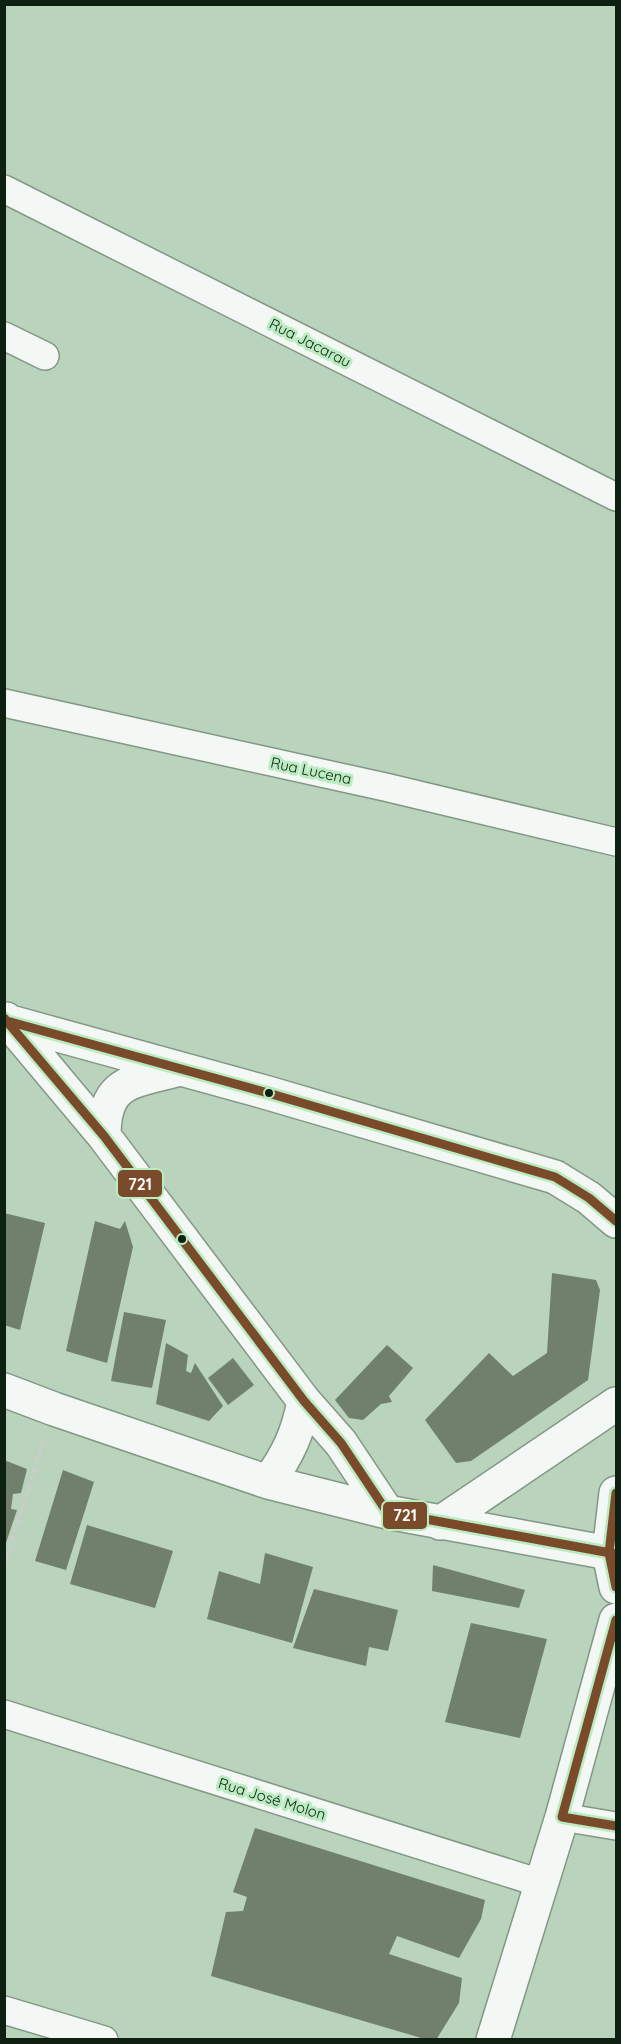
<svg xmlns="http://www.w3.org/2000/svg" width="621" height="2044" viewBox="0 0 621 2044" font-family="Quicksand,sans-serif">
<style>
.building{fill:#70806c}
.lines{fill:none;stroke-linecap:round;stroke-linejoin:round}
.minor-casing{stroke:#839785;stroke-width:30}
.secondary-casing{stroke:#839785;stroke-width:36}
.path{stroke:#c7cfc8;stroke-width:4;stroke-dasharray:6 3;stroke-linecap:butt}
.minor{stroke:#f4f8f5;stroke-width:27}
.secondary{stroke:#f4f8f5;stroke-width:33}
.bus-1-casing{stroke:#bbebc1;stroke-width:14}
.bus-1{stroke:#7a4b2a;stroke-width:9}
.bus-dot{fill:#0e2011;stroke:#bbebc1;stroke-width:2}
.labels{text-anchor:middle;stroke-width:6;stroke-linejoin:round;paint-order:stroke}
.street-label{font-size:15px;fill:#0e2011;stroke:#bbebc1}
.line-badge{stroke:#bbebc1;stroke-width:2}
.badge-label{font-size:16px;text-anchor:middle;font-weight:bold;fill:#fff}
</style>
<rect width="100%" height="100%" fill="#b9d3bc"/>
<path class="building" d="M4 1213 45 1223 20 1330 4 1325Z
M95 1221 120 1229 125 1221 133 1247 107 1363 66 1351Z
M552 1273 596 1280 600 1290 588 1380 471 1461 456 1463 425 1420 489 1353 513 1376 547 1353Z
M124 1312 166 1320 152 1388 111 1381Z
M166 1343 188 1355 186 1371 191 1373 195 1363 223 1406 209 1421 156 1404Z
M387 1345 413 1368 389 1396 392 1402 381 1404 363 1420 349 1418 335 1400Z
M233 1358 254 1385 228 1405 208 1378Z
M4 1460 27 1469 21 1493 13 1494 11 1509 17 1510 5 1546Z
M63 1470 94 1482 66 1570 35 1561Z
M87 1525 173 1551 155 1608 70 1584Z
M265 1553 313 1567 292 1643 207 1619 219 1571 260 1584Z
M433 1565 525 1590 519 1608 432 1591Z
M314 1589 398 1610 388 1651 369 1647 366 1666 293 1648Z
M471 1623 547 1639 520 1738 445 1722Z
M255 1828 485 1900 481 1919 459 1958 397 1936 389 1954 462 1978 459 2003 436 2040H428L211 1976 226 1912 243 1911 247 1897 233 1892Z"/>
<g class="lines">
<defs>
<path id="minor" d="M4 189 616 497
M4 336 45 356
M4 703 385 787 616 842
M4 1714 540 1883
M562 1817 616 1826
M4 2010 104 2040"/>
<path id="secondary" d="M6 1019 104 1136 304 1401 341 1443 387 1512
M7 1021 268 1093 555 1177 589 1198 616 1221
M104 1136C104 1081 131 1082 176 1070
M4 1390 54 1409 268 1482 387 1512 609 1553
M268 1482C288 1455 298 1433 304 1401
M616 1493 609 1553 616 1587
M440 1523 616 1404
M493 2040 562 1817 616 1620"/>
</defs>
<use href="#minor" class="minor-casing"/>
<use href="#secondary" class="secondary-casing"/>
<path class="path" d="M4 1567 44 1439"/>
<use href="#minor" class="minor"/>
<use href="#secondary" class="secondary"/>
<defs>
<path id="bus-1" d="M4 1018 104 1136 304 1401 341 1443 387 1512 616 1554
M7 1021 268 1093 555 1177 589 1198 616 1221
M616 1493 609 1553 616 1587
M616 1620 562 1817 616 1826"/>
</defs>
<use href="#bus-1" class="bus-1-casing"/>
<use href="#bus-1" class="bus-1"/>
</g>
<g class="bus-dot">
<circle cx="269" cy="1093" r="5"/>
<circle cx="182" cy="1239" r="5"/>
</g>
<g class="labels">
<g class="street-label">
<text transform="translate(310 343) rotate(27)" y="5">Rua Jacarau</text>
<text transform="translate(311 771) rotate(12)" y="5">Rua Lucena</text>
<text transform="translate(272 1799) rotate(17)" y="5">Rua José Molon</text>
</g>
</g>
<g class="line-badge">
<rect x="117" y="1169" width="46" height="29" rx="6" fill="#7a4b2a"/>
<rect x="382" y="1501" width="46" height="29" rx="6" fill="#7a4b2a"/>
</g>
<g class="badge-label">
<text x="140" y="1190">721</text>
<text x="405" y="1521">721</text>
</g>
<rect width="621" height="2044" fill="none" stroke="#0e2011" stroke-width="12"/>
</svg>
